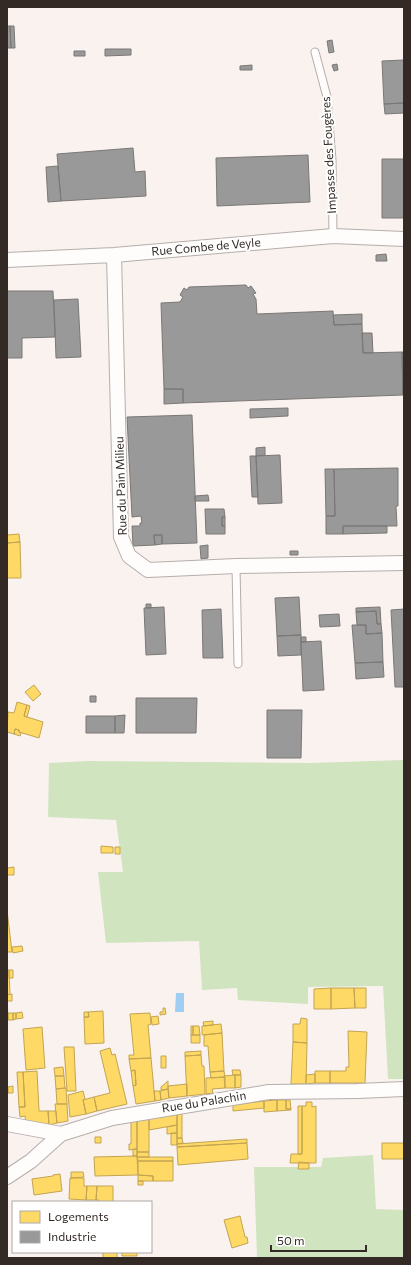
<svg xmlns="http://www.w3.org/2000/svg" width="411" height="1265" viewBox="0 0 411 1265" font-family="Commissioner,sans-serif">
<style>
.green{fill:#d0e4c0}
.water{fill:#a0cdf2}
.homes{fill:#ffd966;stroke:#c2a452}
.industry{fill:#999;stroke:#7a7876}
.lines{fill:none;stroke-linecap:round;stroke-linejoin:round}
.service-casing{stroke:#b5aeaa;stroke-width:9}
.minor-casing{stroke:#b5aeaa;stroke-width:16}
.service{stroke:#fefdfc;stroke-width:7}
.minor{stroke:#fefdfc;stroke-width:14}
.labels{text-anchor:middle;stroke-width:4;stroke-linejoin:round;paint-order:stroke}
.street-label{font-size:12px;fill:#332a25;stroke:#fff}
</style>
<rect width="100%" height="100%" fill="#faf2ee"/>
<path class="green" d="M404 760V1079H388L383 986 308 987V1004L238 1000 237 988 202 990 199 941 106 943 98 872H123L116 820 48 817 49 763 88 761 309 763Z
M373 1155 376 1209 404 1210V1258H257L254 1167H321L323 1158Z"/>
<path class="water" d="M176 993H184V1012H175Z"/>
<path class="homes" d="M19 534 20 542 7 543V535Z
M20 542 21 578H7V543Z
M34 685 41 694 33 701 25 692Z
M17 702 27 705 24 716 43 722 39 738 19 732V730L15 729 14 734 7 732 8 712 14 713Z
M27 705 30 706 27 717 24 716Z
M15 729 19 730V732L21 733 20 736 14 734Z
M101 846 113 847V853H101Z
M115 847H120V854H115Z
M14 867V875H7V868Z
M7 910 12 952H7Z
M22 946 23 951 13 953 12 947Z
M7 970H9L10 994 7 995 8 1020H7Z
M9 970H13V978H9Z
M331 988V1009H314V989Z
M331 988H354L355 1008 331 1009Z
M354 988H366V1008H355Z
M12 994V1001H7V995Z
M163 1008H165L166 1014 160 1015V1012H163Z
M103 1011 104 1043 85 1044 84 1017H89L88 1012Z
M22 1012 23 1018 16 1019V1013Z
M84 1012H88L89 1017H84Z
M8 1013H13V1020H8Z
M13 1013H16V1019L13 1020Z
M150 1013 151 1024 148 1025 151 1058 129 1059V1055H134L130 1014Z
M158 1016 159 1024 152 1025 151 1017Z
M301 1018 307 1019V1043L293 1042V1024H300Z
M213 1021V1025L204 1026 203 1022Z
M221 1024 222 1033 202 1035V1026Z
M191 1026H193V1035H191Z
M193 1026H199L200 1035H193Z
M42 1027 45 1068 26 1070 23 1029Z
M348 1031 367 1032 365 1083H330V1071H346V1067H349Z
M222 1033 224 1071 210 1072 208 1046H204V1035Z
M191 1035H200V1043H191Z
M293 1042 307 1043 306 1084H291Z
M64 1047H74L76 1091H67Z
M110 1048 112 1055 115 1054 127 1104 97 1111 94 1097 110 1093 100 1051Z
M201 1051V1055L185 1056V1052Z
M201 1055 202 1066H204L205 1094 187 1096 185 1056Z
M161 1056H166V1068H161Z
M151 1058 155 1101 136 1104 133 1086 136 1085 135 1070 131 1071 129 1059Z
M63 1067 64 1076H55L54 1068Z
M135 1070 136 1085 133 1086 131 1071Z
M232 1070H240L241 1075H233Z
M37 1071 39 1111H48L49 1125 26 1124 25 1116 20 1117 19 1107H25L23 1072Z
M224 1071 225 1077 211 1078 210 1072Z
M315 1071H330V1083H315Z
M17 1072H23L25 1107H19Z
M315 1074V1083L306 1084V1075Z
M235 1075V1088H225L224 1076Z
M235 1075H241V1087L235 1088Z
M55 1076H64L65 1088 56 1089Z
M225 1077V1088L212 1089 213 1093 206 1094V1078Z
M168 1081V1089L161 1090V1087Z
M187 1084V1096L169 1098 168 1086Z
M13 1086V1093H8V1087Z
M66 1088 67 1104H57L56 1089Z
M168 1089 169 1098 161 1100 160 1091Z
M83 1091 85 1099 83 1100 86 1114 70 1117 68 1095Z
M154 1091H160L161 1100 155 1101Z
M94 1097 97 1111 86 1114 83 1100Z
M277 1100H286V1109H291V1110L277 1111Z
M277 1100V1111L264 1112V1101Z
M286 1100H290L291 1109H286Z
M264 1101V1108L233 1111V1105Z
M306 1102H312V1107L316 1106V1163H290L291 1154H302V1106H306Z
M55 1104H67L68 1121 57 1123Z
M298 1106H302V1154H298Z
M48 1111H56L57 1123 49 1125Z
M177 1112H182V1138H177Z
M177 1112V1125L149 1130V1117Z
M149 1117V1152H137V1118Z
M137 1119V1149L129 1150V1144H131V1120Z
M177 1125V1133L167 1134V1127Z
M171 1133H177V1145H171Z
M95 1137H101V1143H95Z
M177 1138H182L183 1143 177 1144Z
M247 1139V1143L177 1147V1144Z
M247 1143 248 1159 178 1165 177 1147Z
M382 1143H404V1159H382Z
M133 1149H137V1156H133Z
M137 1152H149V1157H137Z
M137 1156 138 1175 95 1176 94 1157Z
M137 1157H173V1161H138Z
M138 1161H173V1181H153V1176L138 1175Z
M299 1162 309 1163V1169H298Z
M71 1172H83L84 1177 71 1178Z
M60 1174 62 1191 34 1195 32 1179 53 1176V1175Z
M138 1175 153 1176V1181H138Z
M70 1178H84V1186H87L86 1200 69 1199Z
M138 1181H143V1185H138Z
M87 1186H97L96 1200H86Z
M97 1186H113V1202H99V1200H96Z
M240 1216 245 1237H247L248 1243 232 1248 224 1220Z
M103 1252H117V1258H103Z
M122 1252H137V1256H122Z"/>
<path class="industry" d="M7 26H10L11 48H7Z
M10 26H14L15 48H11Z
M332 40 334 52 329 53 327 41Z
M105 49H131V55L105 56Z
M74 51H85V56H74Z
M404 60V103L384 104 382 61Z
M337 64 338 70 334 71 332 65Z
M252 65V70H240V66Z
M404 103V113L385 114 384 104Z
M133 148 135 172 145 171 146 196 61 201 57 154Z
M308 155 310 202 217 206 216 158Z
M382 159H404V218H382Z
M58 166 61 201 48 202 46 167Z
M386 254 387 261H376V255Z
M246 285 248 288 251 286 256 293 253 294 256 299 257 314 333 311 334 325 362 324 363 353 402 352 403 395 183 403V389H164L161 303 180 302 183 297 180 295 184 288 187 290 189 287Z
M7 291H53L55 337 22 338V358H7Z
M78 299 81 357 56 358 54 300Z
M362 314V324L334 325 333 315Z
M362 333H372L373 353H363Z
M402 352H404V395H403Z
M164 389H183V403L164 404Z
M288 408V416L250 418V409Z
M192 415 197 543 162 544V535H154L155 545 133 546 132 526H140V523H142L141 516 132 517 127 417Z
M265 447V455L256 456V448Z
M280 455 282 503 258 504 256 456Z
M250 456H256L258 497H252Z
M398 468V506H396L397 526H343V534H326V516H335L334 469Z
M325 469H334L335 516H326Z
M208 495 209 501H195V496Z
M205 509H224L225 517H222V526H225V534H206Z
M222 517H225V526H222Z
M343 526H387V533L343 534Z
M154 535H162V544L155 545Z
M208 545V558L201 559 200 546Z
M290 551H298V555H290Z
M299 597 301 635 277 636 275 598Z
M146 604H151V608H146Z
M164 607 166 654 146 655 144 608Z
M380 607 381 624H377L376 611 356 612V608Z
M221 609 223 658H203L202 610Z
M404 609V687H395L391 610Z
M376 611 377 624H381L382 633 366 634V625H357L356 612Z
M339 614 340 626 320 627 319 615Z
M366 625V634L382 633 383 662 355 663 352 625Z
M301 635V655L278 656 277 636Z
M301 637H306V642H301Z
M321 641 324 690 303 691 301 642Z
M383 662 384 677 356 679 355 663Z
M90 696H96V702H90Z
M136 698H197L196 733H136Z
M267 710H302L301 758H267Z
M125 715 124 733H115V716Z
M86 716H115V733H86Z"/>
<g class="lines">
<defs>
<path id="service" d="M315 52 327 97 332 160 333 236
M236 566 238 664"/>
<path id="minor" d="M114 255 121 537 129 556 148 570 236 566 404 563
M7 260 114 255 333 236 404 239
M7 1124 61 1134 112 1118 269 1092 358 1091 404 1089
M7 1177 31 1161 61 1134"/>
</defs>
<use href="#service" class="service-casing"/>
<use href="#minor" class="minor-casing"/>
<use href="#service" class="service"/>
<use href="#minor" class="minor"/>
</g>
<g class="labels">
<g class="street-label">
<text transform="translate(329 155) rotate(-93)" y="4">Impasse des Fougères</text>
<text transform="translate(206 247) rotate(-5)" y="4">Rue Combe de Veyle</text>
<text transform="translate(121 486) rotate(-92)" y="4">Rue du Pain Milieu</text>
<text transform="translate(204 1102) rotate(-9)" y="4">Rue du Palachin</text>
</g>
</g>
<rect width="411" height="1265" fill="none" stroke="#332a25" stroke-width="16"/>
<rect x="12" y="1201" width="140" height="52" fill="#ffffff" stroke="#adaaa8"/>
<rect x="20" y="1211" width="20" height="12" fill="#ffd966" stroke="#adaaa8"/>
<text x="48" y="1221" font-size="12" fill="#332a25">Logements</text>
<rect x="20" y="1231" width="20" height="12" fill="#999999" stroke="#adaaa8"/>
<text x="48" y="1241" font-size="12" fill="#332a25">Industrie</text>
<path d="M271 1245v6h95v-6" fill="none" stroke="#332a25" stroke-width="2"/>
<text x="277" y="1245" font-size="12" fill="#332a25" stroke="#ffffff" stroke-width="3" paint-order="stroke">50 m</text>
</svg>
